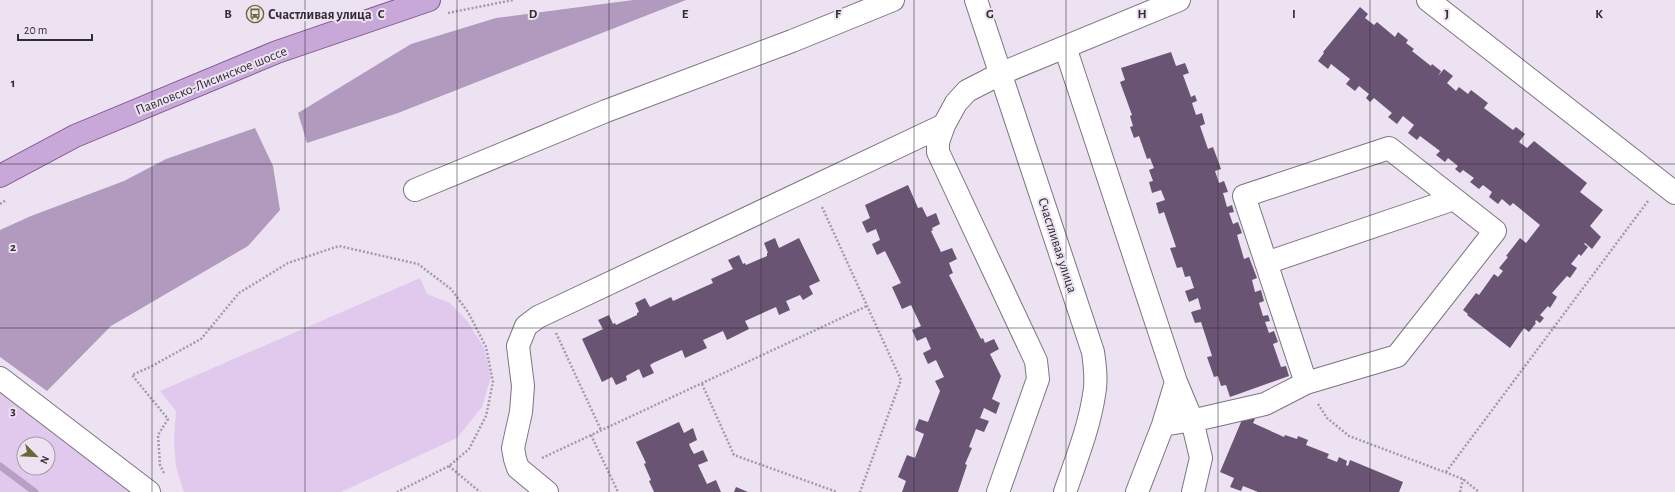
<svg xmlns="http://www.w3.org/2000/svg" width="1675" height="492" viewBox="0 0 1675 492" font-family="'Alegreya Sans',sans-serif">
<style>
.green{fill:#e1c9ee;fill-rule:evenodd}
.forest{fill:#b19abd}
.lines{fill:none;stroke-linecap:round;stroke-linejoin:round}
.stream{stroke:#b7a0c3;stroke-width:7}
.building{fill:#695474}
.minor-casing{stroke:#7d7481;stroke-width:24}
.major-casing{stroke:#7c568e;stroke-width:24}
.path{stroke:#a39ca7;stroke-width:2.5;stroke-dasharray:2 2;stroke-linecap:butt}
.minor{stroke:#fff;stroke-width:22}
.major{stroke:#c8a7d9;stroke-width:22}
.grid{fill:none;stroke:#312d33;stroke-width:1;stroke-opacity:0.55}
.labels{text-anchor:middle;stroke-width:4;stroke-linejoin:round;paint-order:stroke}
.poi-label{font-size:14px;font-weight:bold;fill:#312d33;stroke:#ece2f1;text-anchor:start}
.street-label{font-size:14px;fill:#312d33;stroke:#ece2f1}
.grid-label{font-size:13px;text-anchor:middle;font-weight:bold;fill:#312d33;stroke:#ece2f1;stroke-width:4;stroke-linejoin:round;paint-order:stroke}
</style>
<rect width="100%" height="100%" fill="#ece2f1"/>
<path class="green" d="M420 278 427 294 450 303 468 322 484 348 491 377 482 407 457 438 341 492H184L176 467 174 440 176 411 160 391Z
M0 378 149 492H0ZM24 444H48V468H24Z"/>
<path class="forest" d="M633 0H686L398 113 307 143 298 113 411 44 496 18Z
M255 128 273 166 280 210 248 246 111 326 47 391 0 357V230L31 216 124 181 166 159Z"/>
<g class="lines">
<path class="stream" d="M0 466 35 492"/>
</g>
<path class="building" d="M1360 7 1368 14 1365 18 1374 25 1377 22 1395 37 1398 32 1408 40 1406 43 1414 49 1412 51 1431 66 1432 64 1441 71 1438 76 1444 69 1453 76 1447 83 1456 91 1459 87 1468 94 1471 90 1488 103 1484 108 1513 130 1516 127 1525 134 1519 142 1527 148 1534 141 1587 183 1580 192 1603 210 1590 226 1601 237 1592 249 1585 243 1584 244 1588 247 1581 256 1579 254 1571 264 1577 268 1570 278 1567 276 1552 293 1557 297 1550 308 1548 306 1540 315 1544 318 1540 323 1536 320 1535 322 1536 323 1529 332 1524 328 1510 348 1467 315 1468 314 1463 310 1476 293 1479 295 1494 274 1498 277 1503 271 1499 268 1508 257 1506 256 1520 238 1526 243 1540 225 1513 203 1510 206 1502 199 1498 204 1489 197 1492 192 1483 185 1479 189 1470 182 1474 178 1463 170 1460 173 1455 169 1458 166 1448 158 1445 162 1436 155 1440 151 1420 136 1417 140 1408 133 1414 125 1403 116 1397 124 1388 117 1392 113 1374 98 1370 102 1366 98 1369 94 1359 86 1355 91 1346 84 1350 79 1331 64 1328 69 1318 61 1324 53 1323 52Z
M1171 52 1176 66 1185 63 1189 73 1183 75 1191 97 1195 95 1197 101 1192 103 1196 115 1202 113 1205 124 1200 126 1208 149 1213 147 1221 169 1215 171 1219 183 1224 181 1228 192 1223 193 1227 207 1232 205 1234 212 1229 213 1233 224 1238 222 1242 233 1237 235 1244 259 1249 257 1257 278 1252 280 1255 292 1261 290 1264 301 1259 303 1263 316 1268 315 1270 321 1265 322 1269 333 1274 331 1278 342 1273 344 1281 367 1286 366 1289 376 1230 397 1226 385 1221 386 1218 376 1214 377 1207 357 1212 356 1201 322 1195 323 1191 312 1201 309 1198 298 1189 302 1185 291 1194 288 1190 276 1185 277 1182 267 1177 268 1170 248 1176 247 1164 212 1159 214 1156 203 1165 200 1161 190 1152 193 1149 182 1153 181 1149 170 1154 168 1150 158 1147 159 1139 136 1134 138 1130 127 1133 126 1130 116 1132 115 1120 82 1125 80 1121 68Z
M908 185 918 208 922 207 927 217 936 213 940 224 932 228 933 230 931 231 941 252 952 248 957 259 949 263 953 273 949 275 981 339 983 338 985 343 994 339 999 349 990 354 1001 376 992 399 1000 403 996 414 984 408 980 418 989 421 984 432 976 429 969 447 972 448 965 464 967 465 958 492H902L906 481 898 477 907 455 915 458 924 434 915 430 919 419 928 422 940 391 935 381 944 377 936 360 928 364 923 353 931 349 926 337 917 341 912 330 921 326 911 305 902 309 892 287 901 283 885 251 877 255 872 244 880 240 876 229 867 233 862 222 870 218 865 205Z
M775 238 779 248 799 238 820 281 809 286 813 294 803 300 800 295 786 301 790 310 779 315 776 307 745 321 749 329 727 340 723 331 703 340 707 348 685 358 682 350 653 363 650 365 654 373 643 378 639 369 626 376 627 380 616 385 612 377 602 382 582 339 603 329 598 320 609 315 613 324 615 323 616 325 637 315V313L639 312 635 303 645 298 650 307 671 297 673 301 713 283 711 279 733 269 728 260 739 255 743 264 745 263 746 265 767 256V253H768L764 243Z
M1244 415 1255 419 1253 423 1284 437 1285 435 1297 439 1298 436 1308 440 1306 445 1329 454 1327 458 1337 462 1339 457 1347 461 1346 465 1348 466 1350 460 1403 482 1399 492H1258L1243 486 1241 491 1230 487 1234 478 1220 472Z
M679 422 684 433 693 428 697 440 689 444 691 449 694 454 703 450 708 461 698 465 707 484 716 480 721 492H654L649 481 651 480 644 464 646 463 636 442Z
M736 487 748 492H734Z"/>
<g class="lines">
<defs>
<path id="minor" d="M976 0 1093 352C1095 366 1097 381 1094 395 1089 428 1076 460 1065 492
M1428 0 1675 193
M1065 47 1176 382 1192 420 1201 458 1193 492
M415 190 606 111 792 41 893 0
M1266 263 1454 199
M0 378 149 492
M1163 425 1204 418 1265 404 1306 383 1397 356 1495 231 1389 148 1244 196 1306 383
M547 492 518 468 515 459 513 448 521 412 523 386 518 346 526 326 538 317 944 125
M998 492 1038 379 1036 361 938 152V142L944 125 956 103 967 91 1002 73 1179 0
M1137 492 1163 425 1176 382"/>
<path id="major" d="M0 176 75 136 277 52 429 0"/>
</defs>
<use href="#minor" class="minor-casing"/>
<use href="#major" class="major-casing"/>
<path class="path" d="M448 13 513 0
M0 204 6 200
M822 207 901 380 860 492
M556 333 601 430
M702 384 734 455 837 492
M1318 404 1327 418 1349 436 1463 479 1479 492
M591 435 618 492
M542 458 867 306
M449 466 480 492
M1446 472 1648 201
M164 473 160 465 158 435 168 419 132 375 150 367 201 339 239 293 288 263 339 246 418 264 451 289 468 312 486 347 493 382 486 416 469 449 449 466 397 492
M1460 492 1463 479"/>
<use href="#minor" class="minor"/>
<use href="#major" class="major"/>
</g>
<path class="grid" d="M152 0V492M305 0V492M457 0V492M609 0V492M761 0V492M914 0V492M1066 0V492M1218 0V492M1370 0V492M1523 0V492M0 164H1675M0 328H1675"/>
<defs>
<symbol id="bus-ring" viewBox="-11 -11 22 22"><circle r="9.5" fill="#ece2f1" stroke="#6c6733" stroke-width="1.5"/><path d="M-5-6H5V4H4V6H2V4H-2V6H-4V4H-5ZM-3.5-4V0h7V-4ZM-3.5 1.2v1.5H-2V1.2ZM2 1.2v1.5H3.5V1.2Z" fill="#6c6733"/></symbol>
</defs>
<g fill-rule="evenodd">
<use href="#bus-ring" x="245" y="4" width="20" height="20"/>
</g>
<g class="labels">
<g class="poi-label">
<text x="268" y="19">Счастливая улица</text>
</g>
<g class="street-label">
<text transform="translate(211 80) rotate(-22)" y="5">Павловско-Лисинское шоссе</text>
<text transform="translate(1058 245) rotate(72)" y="5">Счастливая улица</text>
</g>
</g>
<g class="grid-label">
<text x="228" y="18">B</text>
<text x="381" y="18">C</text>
<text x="533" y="18">D</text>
<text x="685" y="18">E</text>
<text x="838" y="18">F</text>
<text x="990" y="18">G</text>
<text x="1142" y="18">H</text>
<text x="1294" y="18">I</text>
<text x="1447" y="18">J</text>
<text x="1599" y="18">K</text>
<text x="13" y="87">1</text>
<text x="13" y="251">2</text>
<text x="13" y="415">3</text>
</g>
<g transform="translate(36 456) rotate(114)"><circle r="19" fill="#ece2f1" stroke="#a19aa5"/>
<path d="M0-3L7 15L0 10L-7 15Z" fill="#6c6733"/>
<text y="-6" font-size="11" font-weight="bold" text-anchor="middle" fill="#312d33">N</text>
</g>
<path d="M18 34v6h74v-6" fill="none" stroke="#312d33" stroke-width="2"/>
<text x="24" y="34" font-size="12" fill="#312d33" stroke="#ece2f1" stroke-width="3" paint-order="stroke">20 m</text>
</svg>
